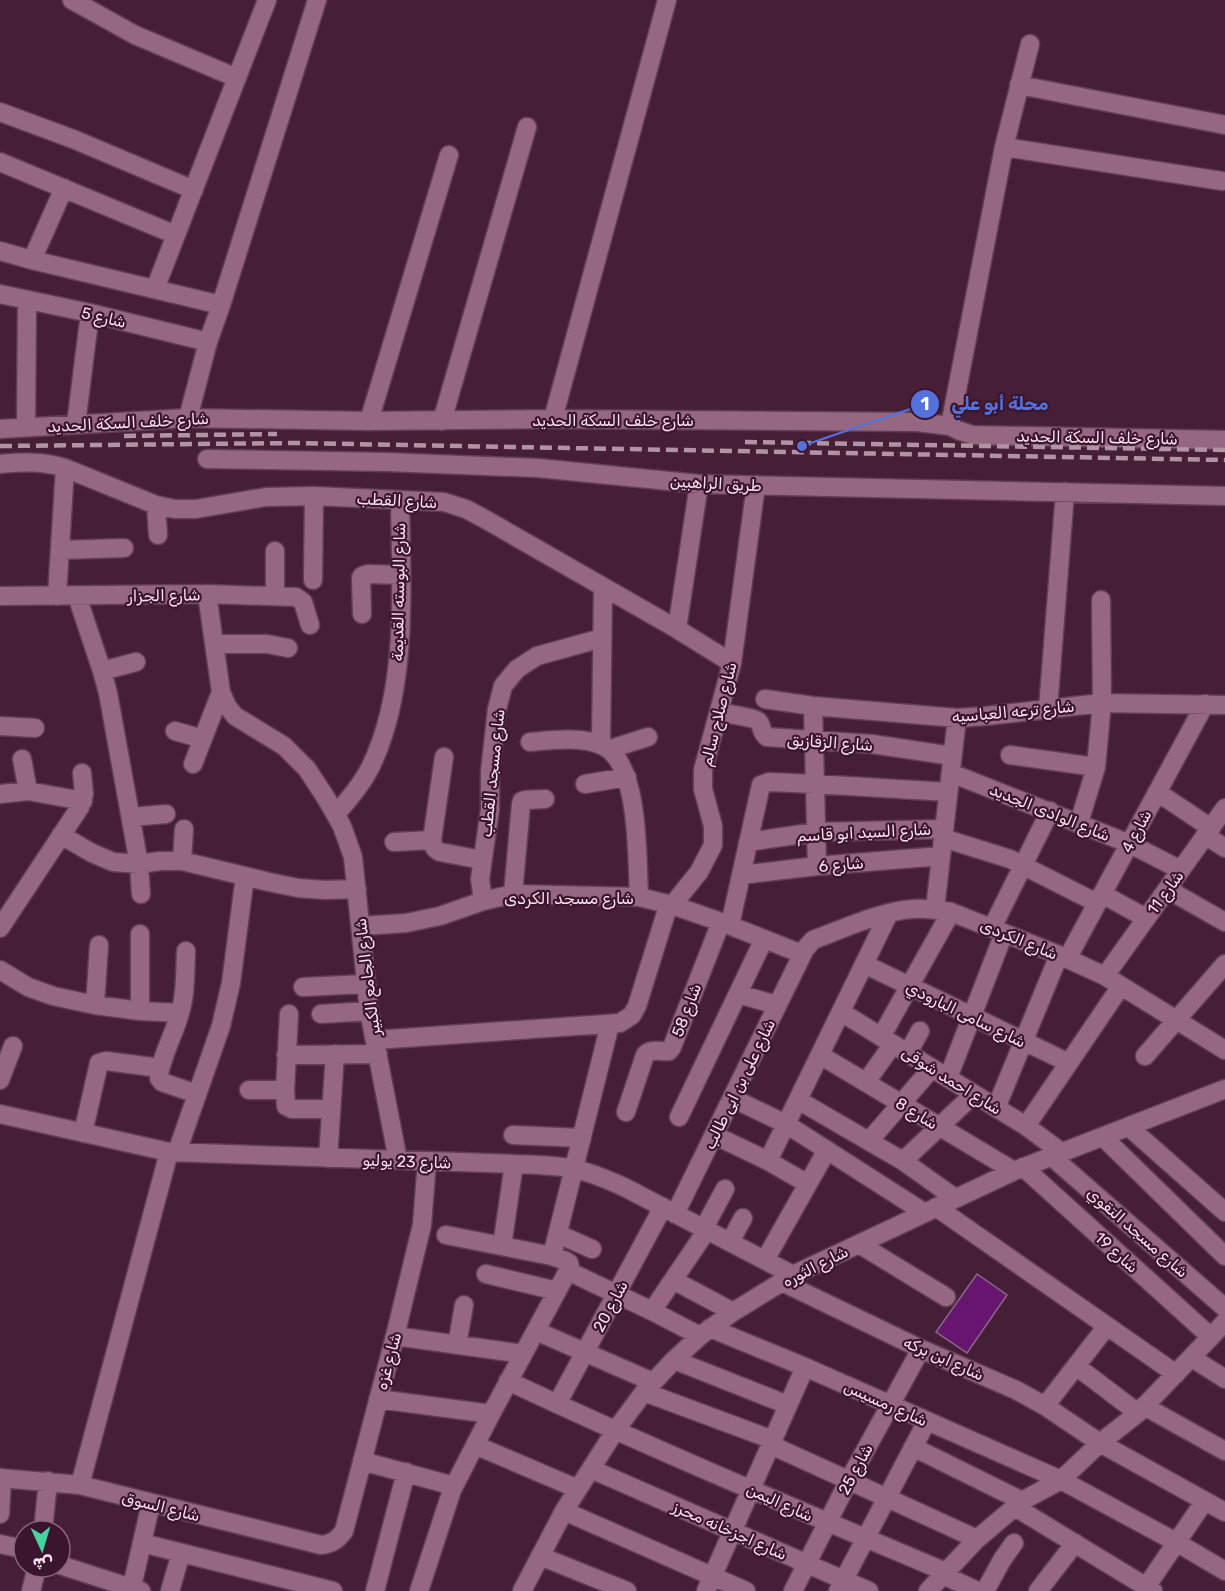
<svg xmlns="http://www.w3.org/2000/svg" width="1225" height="1591" viewBox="0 0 1225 1591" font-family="Rubik,'Noto Sans Arabic',sans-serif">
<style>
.building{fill:#67156f;stroke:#8a688d;stroke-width:1.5}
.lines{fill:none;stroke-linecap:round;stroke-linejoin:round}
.minor-casing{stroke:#603f54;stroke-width:21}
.minor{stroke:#956781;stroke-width:18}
.rail{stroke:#b293a5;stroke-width:4.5;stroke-dasharray:12 6;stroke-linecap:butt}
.labels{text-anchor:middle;stroke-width:4.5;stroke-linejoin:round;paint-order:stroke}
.street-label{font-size:16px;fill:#fae0ee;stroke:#3b152d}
.leader{fill:none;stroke:#5472de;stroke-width:2}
.callout-dot{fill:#5472de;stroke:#3b152d;stroke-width:2}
.mark-label{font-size:18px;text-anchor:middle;font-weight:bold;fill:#fff}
.callout-label{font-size:18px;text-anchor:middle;font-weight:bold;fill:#5472de;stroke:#3b152d;stroke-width:4.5;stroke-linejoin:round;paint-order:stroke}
</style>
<rect width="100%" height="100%" fill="#461f37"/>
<path class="building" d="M977 1274 1007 1295 967 1353 936 1332Z"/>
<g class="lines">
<defs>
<path id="minor" d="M72 0 135 35 237 78
M1019 85 1225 125
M0 112 73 139 194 190
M1004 147 1222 181
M0 162 176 235
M0 251 32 260 221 305
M32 260 64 188
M155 289 267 0
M0 294 90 313 208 342
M188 418 208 342 221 305 317 0
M553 419 667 0
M369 421 449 155
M442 421 527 127
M76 424 90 313
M950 426 1004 147 1030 44
M26 427 27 300
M0 429 188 418 369 421 553 419 917 422 950 426 960 431 973 435 1225 440
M207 459 387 462 538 468 699 484 1225 496
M0 464C22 462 43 461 65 468L156 505 175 509H196L266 497 314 496 444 502 466 509 483 518 677 629 732 663
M156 505 158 535
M60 550 124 548
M275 551V596
M313 580 314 496
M207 594 221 692 227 706 235 716 284 746 307 769 326 798 342 826 353 857 369 1011 398 1160
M0 596 207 594 296 597 303 602 310 625
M57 596 65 468
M77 596 102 671 108 693 139 864 141 894
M362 614 361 578 362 576 368 574 401 575
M677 629 699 484
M215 644H267L288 648
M102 671 136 662
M765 699 813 706 957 718 986 716 1102 703 1225 705
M813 706 817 866
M1048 709 1065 492
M719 712C726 714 753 717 758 721 763 726 760 732 767 737L872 744 952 756
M0 726 35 728
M175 731 203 739
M530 742C551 740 584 736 603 746 640 763 637 860 639 897
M601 744 603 587
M610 749 648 737
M1010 755 1096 767
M444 757 432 840C433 846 434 849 440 852L482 860
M22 759 28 791
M193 764 221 692
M951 773 1130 844 1181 870
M585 784 627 777
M1157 792 1211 828
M0 794 28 791 83 801
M336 814C349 799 362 784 371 766 409 687 401 585 400 500
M131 817 166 814
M1079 823 1096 767 1102 703 1101 600
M61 835 92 853 113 862 139 864 160 861H182L269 882 298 888 325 890 357 889
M1205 835 1225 848
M943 838 1010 859 1097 903
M394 842 432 840
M748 842 816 832 944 829
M182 861 184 829
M741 875 817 866 941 856
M1167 889 1225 922
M513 894 521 804 522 801 525 800 545 799
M1102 894 1146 918
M483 901 480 879 490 809V772L497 709 503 686 517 669 537 656 602 638
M935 909 957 718
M730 925 761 785 769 782 815 784 948 792
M361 926 406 923 440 916 483 901 513 894 639 897 672 905 721 922 802 954
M0 928 80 807 84 794 82 773
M992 928 1050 811
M140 934V1011
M186 951C185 973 186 995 179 1016 174 1034 159 1062 159 1078L162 1082 197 1094
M1067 959 1205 704
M864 964 1069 1063
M0 970 28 987 53 996 95 1005 140 1011 180 1013
M1105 976 1225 808
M303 987 365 984
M738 994 777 1005
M95 1005 99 945
M841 1012 1026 1126 1061 1152
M289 1014 285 1090 286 1106 292 1109H331
M321 1014 369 1011
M881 1037 951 912
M375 1040 620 1023 632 1015 637 1006 666 913 699 872 713 845V826L703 789V770L732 663 756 485
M908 1053 920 1031
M286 1055 378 1054
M820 1055 1014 1171
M1145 1056 1225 964
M948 1078 1004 933
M0 1080 13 1046
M866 1082 893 1044
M249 1090H285
M732 1098 786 1124 925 1213
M798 1100 903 1161 955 1198
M996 1108 1059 955
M626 1112 645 1055C650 1048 661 1052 669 1051L672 1047 721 922
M0 1114 169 1152 514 1164C534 1165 556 1165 575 1169 593 1173 608 1180 624 1187L793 1275
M679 1117 764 939
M1026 1126 1121 986
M1129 1127 1225 1212
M83 1133 99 1063 106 1061 160 1068
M513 1135 582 1138
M714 1135 768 1161 808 1184
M1103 1137 1225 1256
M869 1141 932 1068
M177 1152 221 1026 231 983 245 876
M1051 1156 1225 1308
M328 1158 335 1054
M768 1161 889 913
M903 1161 974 1094
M1023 1167 1211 1337
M936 1207 1176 1374
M675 1214 805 949 813 940C843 929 881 911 913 909 925 908 938 910 951 912L1059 955 1105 976 1225 1050
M704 1228 725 1189
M558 1234 592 1249
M730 1242 743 1218
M859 1244 946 1297
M502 1246 514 1164
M552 1256 610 1024
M765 1260 827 1150
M568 1271 652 1311 700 1336
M486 1274 557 1291
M673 1280 733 1312
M782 1282 921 1349 1016 1390 1045 1406 1100 1443 1225 1512
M652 1311 707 1230
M710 1328 805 1367 1061 1480 1176 1542 1225 1571
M536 1331 653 1382
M395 1336 523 1354
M457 1345 464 1305
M1192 1358 1225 1379
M674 1360 788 1405
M1076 1366 1138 1413
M508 1381C652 1449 799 1510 946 1572
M644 1392 773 1440
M378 1399 491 1414
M557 1404 663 1207
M1045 1406 1107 1326
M1144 1406 1225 1451
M475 1445 578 1489
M771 1445 977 1539
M913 1447 1022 1501
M362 1461 454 1486
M591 1469 869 1591
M0 1478 80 1485 321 1545C332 1544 337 1540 344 1531L395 1336 422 1225 427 1161
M80 1485 169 1152
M1015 1507 1153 1591
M564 1511 746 1591
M0 1514 2 1478
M43 1531 48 1481
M142 1543 333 1591
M0 1544 24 1549
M540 1556 627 1591
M60 1565 141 1591
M943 1575 977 1591
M1146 1587 1204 1502
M31 1591 37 1567
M131 1591 151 1503
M170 1591 181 1553
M375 1591 406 1472
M419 1591 452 1490 491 1414 570 1267 569 1263 566 1261 552 1256 446 1235
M522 1591 564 1511 615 1431 644 1392 674 1360 700 1336 733 1312 793 1275 1014 1171 1225 1089
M706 1591 805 1367
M793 1591 849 1480 921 1349
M838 1591 927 1421
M928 1591 977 1539 1022 1501 1061 1480 1100 1443 1138 1413 1225 1322
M985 1591 1002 1560 1014 1543
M1038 1591 1075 1543"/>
</defs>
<use href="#minor" class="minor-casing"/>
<use href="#minor" class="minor"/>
<path class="rail" d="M124 436 277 434
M745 442 1225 450
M0 446 295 443 1225 460"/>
</g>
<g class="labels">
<g class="street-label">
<text transform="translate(104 317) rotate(13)" y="6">شارع 5</text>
<text x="613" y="426">شارع خلف السكة الحديد</text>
<text transform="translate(128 422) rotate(-3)" y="6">شارع خلف السكة الحديد</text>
<text transform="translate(1097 437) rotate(1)" y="6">شارع خلف السكة الحديد</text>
<text transform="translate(716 483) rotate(3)" y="6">طريق الراهبين</text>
<text transform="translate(397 500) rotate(3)" y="6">شارع القطب</text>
<text transform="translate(398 592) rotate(-89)" y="6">شارع البوسته القديمة</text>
<text transform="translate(164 595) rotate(-1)" y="6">شارع الجزار</text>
<text transform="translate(1013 711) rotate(-5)" y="6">شارع ترعه العباسيه</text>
<text transform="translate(718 714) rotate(-76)" y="6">شارع صلاح سالم</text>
<text transform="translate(830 742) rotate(4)" y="6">شارع الزقازيق</text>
<text transform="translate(492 773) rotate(-84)" y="6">شارع مسجد القطب</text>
<text transform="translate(1050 812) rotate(22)" y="6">شارع الوادى الجديد</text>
<text transform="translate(1136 831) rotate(-62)" y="6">شارع 4</text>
<text transform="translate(864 832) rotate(-3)" y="6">شارع السيد ابو قاسم</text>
<text transform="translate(841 864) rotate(-5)" y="6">شارع 6</text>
<text transform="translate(1165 892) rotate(-54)" y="6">شارع 11</text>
<text x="569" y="904">شارع مسجد الكردى</text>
<text transform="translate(1019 939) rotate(22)" y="6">شارع الكردى</text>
<text transform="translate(367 977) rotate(-97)" y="6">شارع الجامع الكبير</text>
<text transform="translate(686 1010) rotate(-69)" y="6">شارع 58</text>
<text transform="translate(966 1014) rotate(26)" y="6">شارع سامى البارودي</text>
<text transform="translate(952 1080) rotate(32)" y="6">شارع احمد شوقى</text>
<text transform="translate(739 1084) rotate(-64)" y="6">شارع على بن ابى طالب</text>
<text transform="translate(917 1113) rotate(31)" y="6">شارع 8</text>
<text transform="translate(407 1161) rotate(2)" y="6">شارع 23 يوليو</text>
<text transform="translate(1138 1232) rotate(41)" y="6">شارع مسجد التقوي</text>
<text transform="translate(1117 1252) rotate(42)" y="6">شارع 19</text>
<text transform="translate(815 1266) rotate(-27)" y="6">شارع الثوره</text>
<text transform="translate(610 1306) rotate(-62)" y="6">شارع 20</text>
<text transform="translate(944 1358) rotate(24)" y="6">شارع ابن بركه</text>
<text transform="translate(388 1361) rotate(-75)" y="6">شارع غزه</text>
<text transform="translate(886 1403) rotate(24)" y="6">شارع رمسيس</text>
<text transform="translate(855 1469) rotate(-62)" y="6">شارع 25</text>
<text transform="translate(780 1502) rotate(24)" y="6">شارع اليمن</text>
<text transform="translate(161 1506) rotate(14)" y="6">شارع السوق</text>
<text transform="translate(730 1530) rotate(24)" y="6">شارع اجزخانه محرز</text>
</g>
</g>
<path class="leader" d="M802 446L925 404"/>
<g class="callout-dot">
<circle cx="802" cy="446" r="6"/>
<circle cx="925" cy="404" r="15"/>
</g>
<g class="mark-label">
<text x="925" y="410">1</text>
</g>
<g class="callout-label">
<text x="1000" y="410">محلة أبو علي</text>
</g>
<g transform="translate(42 1549) rotate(176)"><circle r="28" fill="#3b152d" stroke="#87667a" stroke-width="1.5"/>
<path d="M0-4.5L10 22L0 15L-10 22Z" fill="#46d49e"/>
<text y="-9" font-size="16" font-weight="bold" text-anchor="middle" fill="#fae0ee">ش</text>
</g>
</svg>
